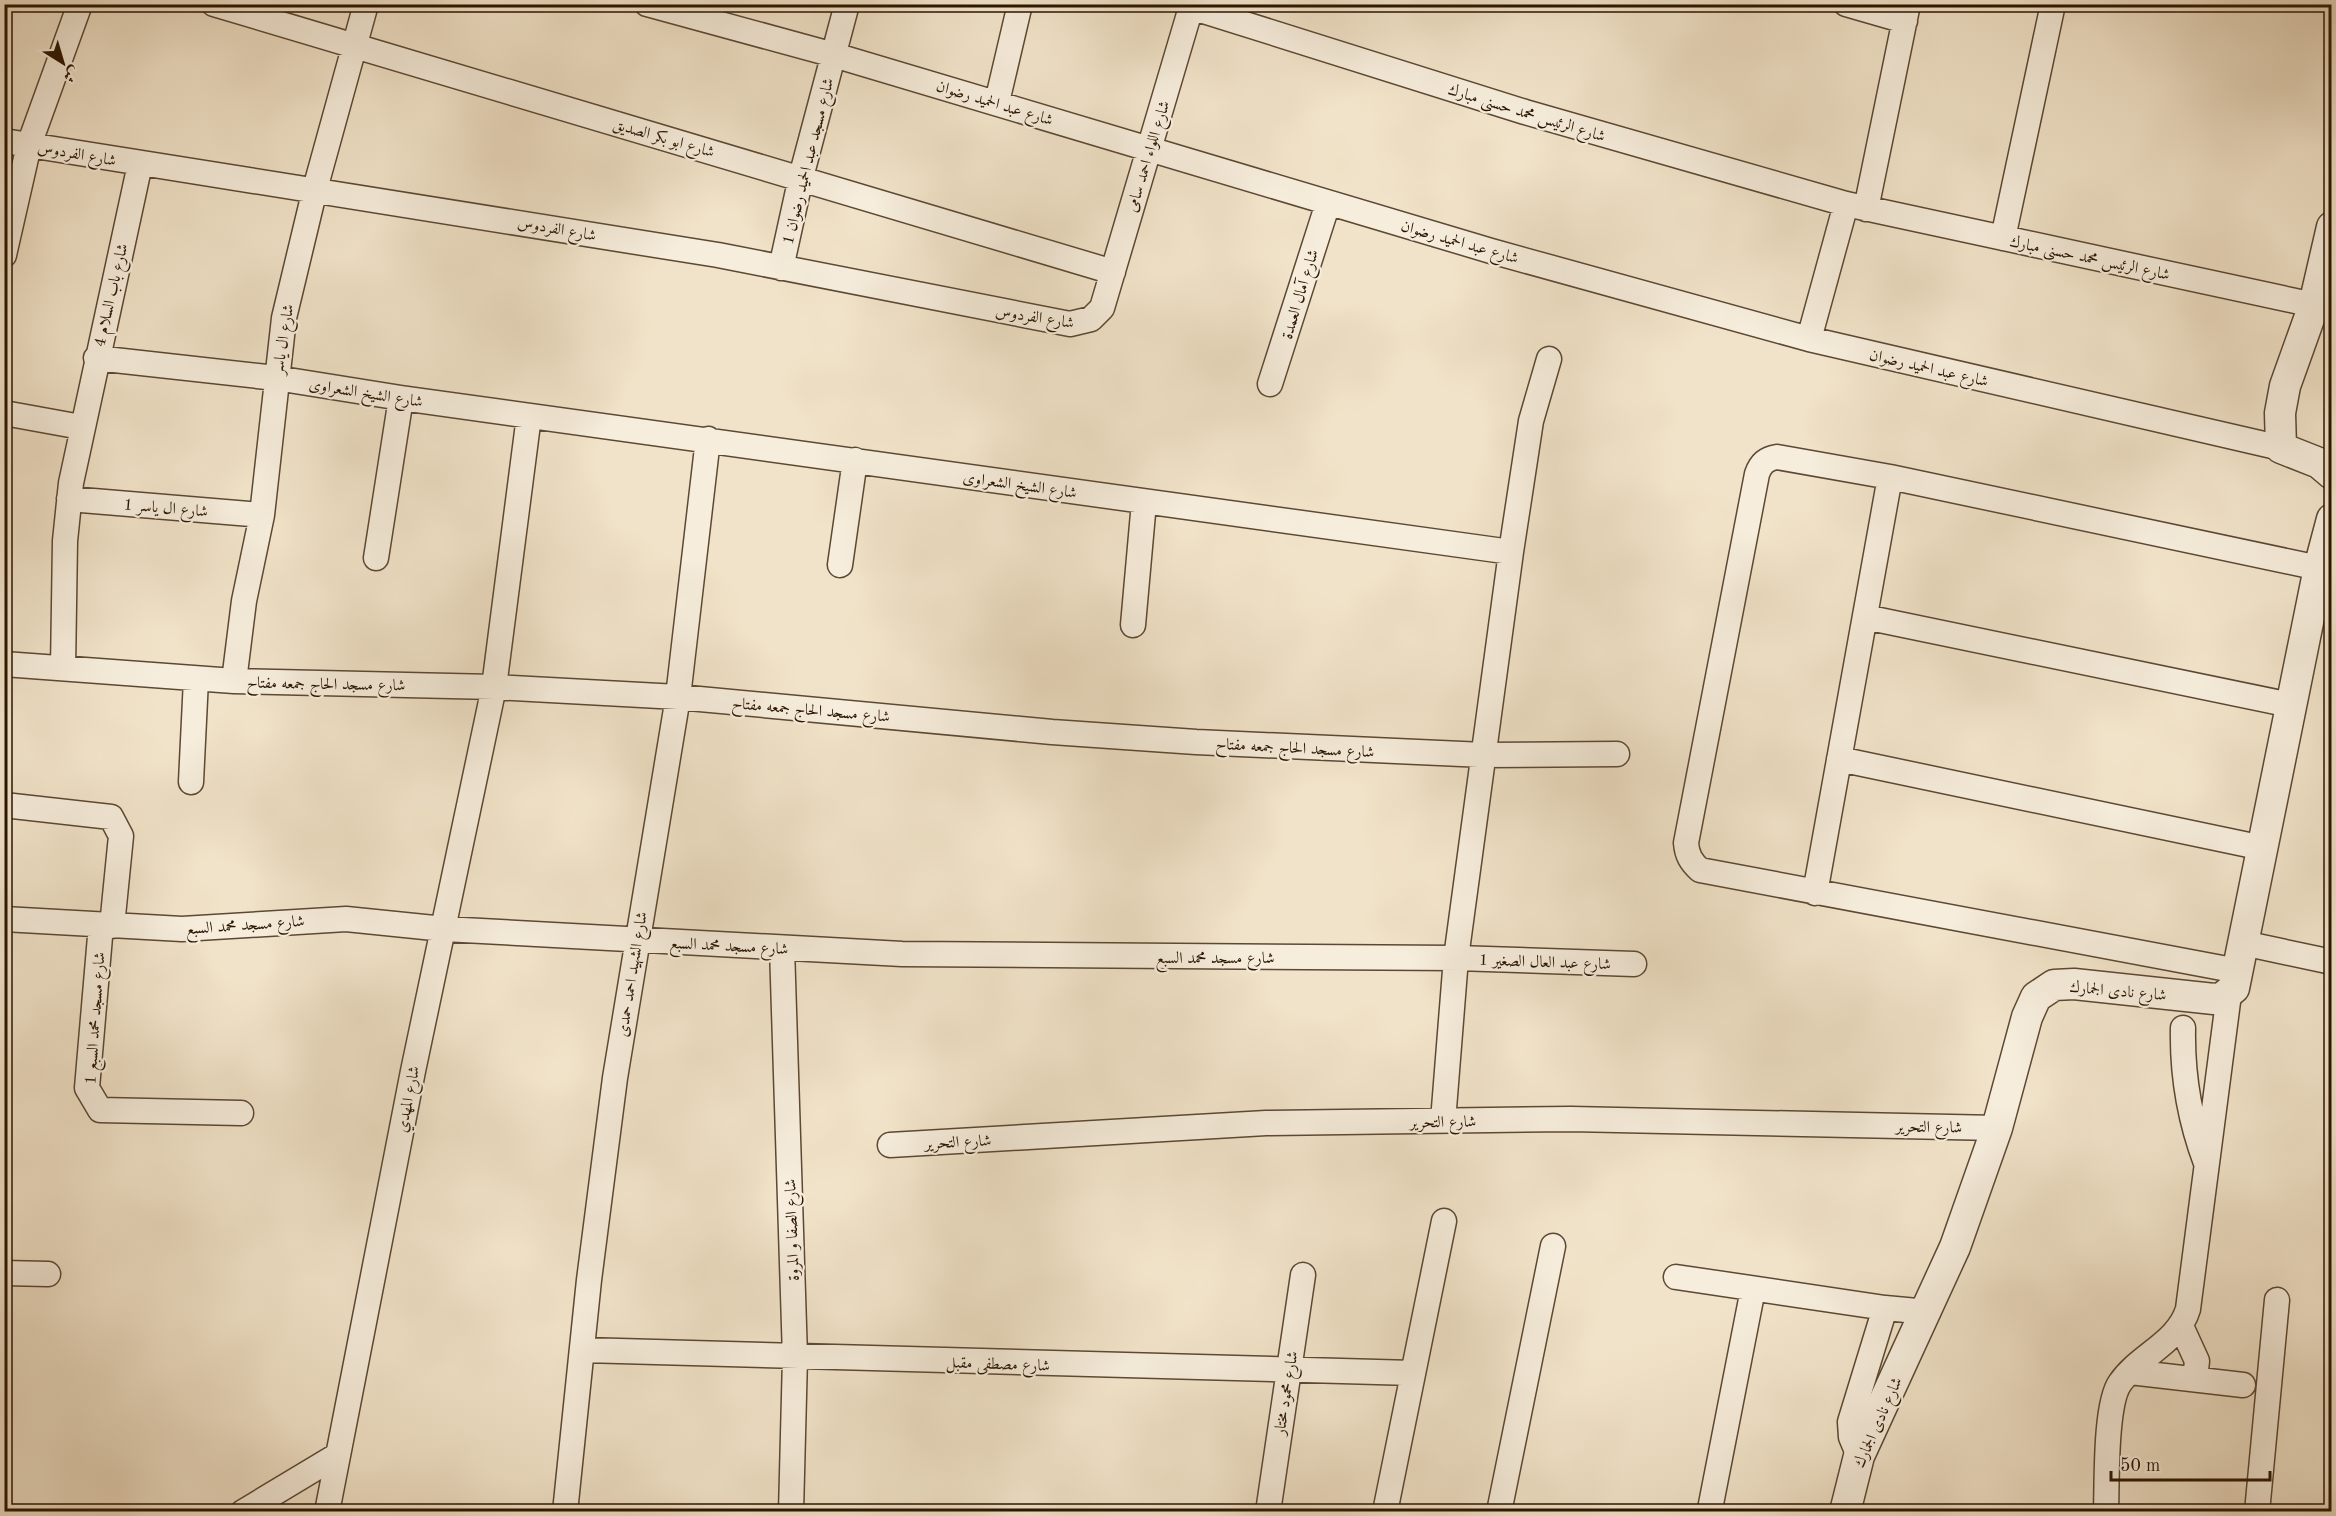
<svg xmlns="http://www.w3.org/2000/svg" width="2336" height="1516" viewBox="0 0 2336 1516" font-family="'Old Standard TT',Amiri,serif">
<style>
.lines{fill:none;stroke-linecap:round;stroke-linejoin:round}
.minor-casing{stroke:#5c4833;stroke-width:27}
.tertiary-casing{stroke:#5c4833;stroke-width:33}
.minor{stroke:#f6eddc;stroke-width:24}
.tertiary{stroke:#f6eddc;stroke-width:30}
.labels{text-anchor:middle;stroke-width:4.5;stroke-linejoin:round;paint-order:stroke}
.street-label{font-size:16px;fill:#2a1501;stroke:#f6eddc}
</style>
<rect width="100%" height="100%" fill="#f1e3c9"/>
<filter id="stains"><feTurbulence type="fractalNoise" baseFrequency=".00333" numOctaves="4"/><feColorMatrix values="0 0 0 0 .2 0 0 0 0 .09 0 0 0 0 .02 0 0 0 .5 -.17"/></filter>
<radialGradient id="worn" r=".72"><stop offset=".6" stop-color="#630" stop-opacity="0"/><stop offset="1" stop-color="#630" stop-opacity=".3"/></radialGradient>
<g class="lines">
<defs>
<path id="minor" d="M214 4 1113 272
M647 4 834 55 1491 251 1809 339 2281 448
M1846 4 1905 21
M1191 7 1525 112 1846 204 2314 305
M997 102 1020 4
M4 141 718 255 1070 324 1091 319 1102 308 1192 4
M1866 209 1908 4
M2003 238 2053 4
M4 255 29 145 80 4
M781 268 801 177 847 4
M1809 339 1846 204
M96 358 276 378 401 398 1511 552
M1270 384 1328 203
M4 413 81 427
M69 499 262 515
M376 558 401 398
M840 565 855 460
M1865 617 2291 705
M1133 625 1144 502
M4 664 234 681 494 687 678 697 1052 732 1196 742 1484 755 1617 754
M63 668 65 541 71 483 140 164
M234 681 244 601 262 515 284 318 315 189 366 4
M1839 759 2263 848
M191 782 196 679
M4 805 111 817 121 836 112 926
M1815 893 1890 477
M4 919 182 929 346 919 444 929 902 954 1456 958 1634 964
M101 925 87 1088 100 1110 241 1113
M2243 943 2332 962
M782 948 795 1357 791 1512
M2238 971 1700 870C1691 862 1687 855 1686 843L1757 474C1761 463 1766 459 1777 457L1890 477 2319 568
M2183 1028C2182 1076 2189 1118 2206 1163
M1443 1121 1456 958 1511 552 1531 421 1549 359
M890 1145 1266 1123 1571 1119 1997 1128
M4 1273 48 1274
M1676 1277 1885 1308 1928 1312
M2181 1326 2197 1361 2195 1379
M583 1350 1413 1373
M2130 1372 2243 1385
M1859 1456 1851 1437 1850 1422 1885 1308
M1710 1509 1753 1289
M243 1512 336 1456
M327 1512 413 1071 494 687 529 416
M565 1512 589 1280 615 1078 678 697 708 439
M1268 1512 1303 1275
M1385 1512 1444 1221
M1499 1512 1553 1246
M2106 1512C2107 1483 2105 1404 2120 1383 2139 1355 2178 1343 2188 1309L2229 994
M2257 1512 2277 1300"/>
<path id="tertiary" d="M2332 227 2314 305 2285 386 2280 413 2281 448 2319 463 2332 474
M1845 1512 1859 1456 1955 1247 1997 1128 2027 1017 2036 997 2054 985 2074 984 2214 999 2222 998 2234 988 2319 568 2332 519"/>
</defs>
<use href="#minor" class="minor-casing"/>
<use href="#tertiary" class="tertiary-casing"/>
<use href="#minor" class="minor"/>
<use href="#tertiary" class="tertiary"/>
</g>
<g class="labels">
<g class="street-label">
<text transform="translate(995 102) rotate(17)" y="6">شارع عبد الحميد رضوان</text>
<text transform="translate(1527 112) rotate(17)" y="6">شارع الرئيس محمد حسنى مبارك</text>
<text transform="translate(664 137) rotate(16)" y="6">شارع ابو بكر الصديق</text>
<text transform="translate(77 153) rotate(10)" y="6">شارع الفردوس</text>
<text transform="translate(1147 156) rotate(-73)" y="6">شارع اللواء احمد سامى</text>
<text transform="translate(807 161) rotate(-76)" y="6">شارع مسجد عبد الحميد رضوان 1</text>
<text transform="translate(557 228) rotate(10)" y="6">شارع الفردوس</text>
<text transform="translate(1460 241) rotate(16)" y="6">شارع عبد الحميد رضوان</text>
<text transform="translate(2090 257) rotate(12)" y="6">شارع الرئيس محمد حسنى مبارك</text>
<text transform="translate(1299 294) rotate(-73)" y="6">شارع آمال العمدة</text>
<text transform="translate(110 295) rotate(-77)" y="6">شارع باب السلام 4</text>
<text transform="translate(1035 316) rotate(9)" y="6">شارع الفردوس</text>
<text transform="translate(282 339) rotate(-81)" y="6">شارع ال ياسر</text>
<text transform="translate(1929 367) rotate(13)" y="6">شارع عبد الحميد رضوان</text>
<text transform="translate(366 392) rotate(9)" y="6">شارع الشيخ الشعراوى</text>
<text transform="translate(1020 484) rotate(8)" y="6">شارع الشيخ الشعراوى</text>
<text transform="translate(166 507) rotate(5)" y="6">شارع ال ياسر 1</text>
<text transform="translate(326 683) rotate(1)" y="6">شارع مسجد الحاج جمعه مفتاح</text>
<text transform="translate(811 709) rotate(5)" y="6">شارع مسجد الحاج جمعه مفتاح</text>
<text transform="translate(1295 747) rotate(3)" y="6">شارع مسجد الحاج جمعه مفتاح</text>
<text transform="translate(245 924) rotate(-4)" y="6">شارع مسجد محمد السبع</text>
<text transform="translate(729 945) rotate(3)" y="6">شارع مسجد محمد السبع</text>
<text x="1215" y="963">شارع مسجد محمد السبع</text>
<text transform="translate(1545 961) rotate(2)" y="6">شارع عبد العال الصغير 1</text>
<text transform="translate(631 974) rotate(-81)" y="6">شارع الشهيد احمد حمدى</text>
<text transform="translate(2118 990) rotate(5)" y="6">شارع نادى الجمارك</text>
<text transform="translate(94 1018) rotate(-86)" y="6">شارع مسجد محمد السبع 1</text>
<text transform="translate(407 1099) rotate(-79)" y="6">شارع المهدي</text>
<text transform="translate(1443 1121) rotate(-1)" y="6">شارع التحرير</text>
<text transform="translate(1929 1126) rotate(1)" y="6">شارع التحرير</text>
<text transform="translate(958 1141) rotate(-3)" y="6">شارع التحرير</text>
<text transform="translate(791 1230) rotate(-92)" y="6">شارع الصفا و المروة</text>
<text transform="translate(998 1363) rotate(2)" y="6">شارع مصطفى مقبل</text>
<text transform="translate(1285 1393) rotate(-81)" y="6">شارع محمود مختار</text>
<text transform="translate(1877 1422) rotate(-66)" y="6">شارع نادى الجمارك</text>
</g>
</g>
<rect width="2336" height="1516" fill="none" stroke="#f1e3c9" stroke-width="24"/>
<rect x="6" y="6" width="2324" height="1504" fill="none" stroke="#2a1501" stroke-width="3"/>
<rect x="12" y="12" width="2312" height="1492" fill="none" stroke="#2a1501" stroke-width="1.5"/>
<g transform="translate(63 63) rotate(143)" stroke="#f6eddc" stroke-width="4.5" paint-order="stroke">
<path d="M0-4.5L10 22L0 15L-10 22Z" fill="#2a1501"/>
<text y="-9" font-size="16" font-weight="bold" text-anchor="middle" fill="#2a1501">ش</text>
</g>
<path d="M2111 1471v9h159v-9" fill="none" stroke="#2a1501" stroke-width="3"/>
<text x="2120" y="1471" font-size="18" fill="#2a1501" stroke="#f6eddc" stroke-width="4.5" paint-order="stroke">50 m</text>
<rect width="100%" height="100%" filter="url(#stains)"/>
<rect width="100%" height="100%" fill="url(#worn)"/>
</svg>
